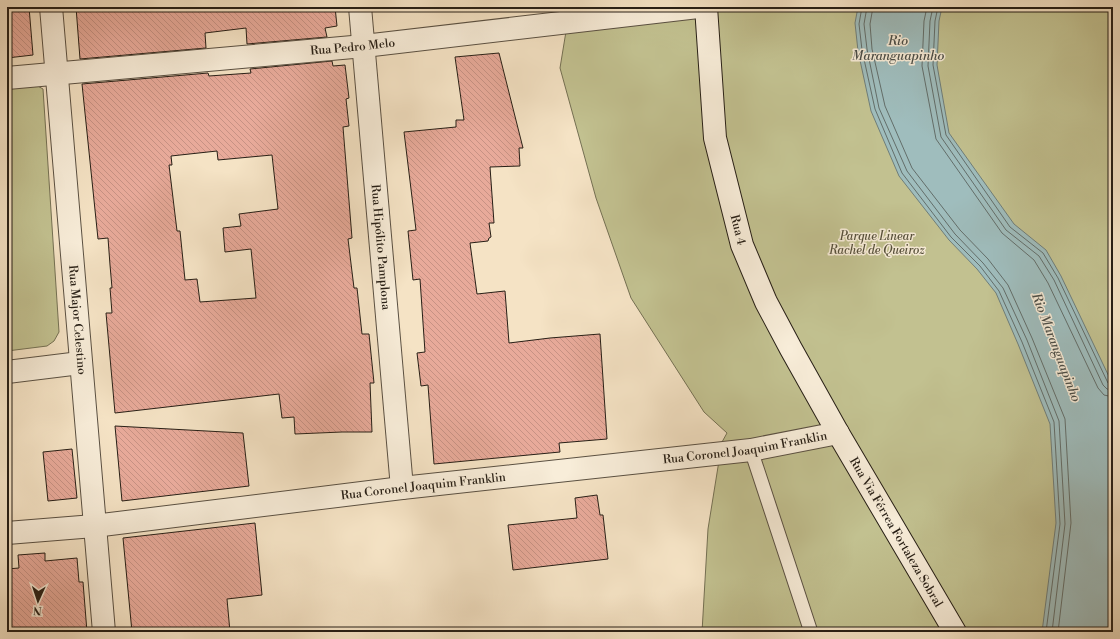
<svg xmlns="http://www.w3.org/2000/svg" width="1120" height="639" viewBox="0 0 1120 639" font-family="'Libre Bodoni',serif">
<style>
.green{fill:#c2c190;stroke:#747053}
.water{fill:#9fbdbd;stroke:#6f7e7a}
.lines{fill:none;stroke-linecap:round;stroke-linejoin:round}
.shore{stroke:#636e6a;stroke-width:1}
.building{fill:url(#building-back-hatch);stroke:#271f16;fill-rule:evenodd}
.service-casing{stroke:#5a5042;stroke-width:15}
.minor-casing{stroke:#5a5042;stroke-width:24}
.secondary-casing{stroke:#271f16;stroke-width:24}
.service{stroke:#f8edd9;stroke-width:13}
.minor{stroke:#f8edd9;stroke-width:22}
.secondary{stroke:#f8edd9;stroke-width:22}
.labels{text-anchor:middle;stroke-width:3;stroke-linejoin:round;paint-order:stroke}
.street-label{font-size:12px;fill:#271f16;stroke:#f8edd9}
.park-label{font-size:12px;font-style:italic;fill:#56503b;stroke:#f8edd9}
.water-label{font-size:13px;font-style:italic;fill:#4b4e48;stroke:#f8edd9}
</style>
<defs>
<pattern id="building-back-hatch" width="6" height="6" patternUnits="userSpaceOnUse"><rect width="6" height="6" fill="#e8aa9a"/><path d="M-1 5l2 2M0 0l6 6M5-1l2 2" fill="none" stroke="#c79284"/></pattern>
</defs>
<rect width="100%" height="100%" fill="#f5e3c5"/>
<filter id="stains"><feTurbulence type="fractalNoise" baseFrequency=".005" numOctaves="4"/><feColorMatrix values="0 0 0 0 .2 0 0 0 0 .09 0 0 0 0 .02 0 0 0 .5 -.17"/></filter>
<radialGradient id="worn" r=".72"><stop offset=".6" stop-color="#630" stop-opacity="0"/><stop offset="1" stop-color="#630" stop-opacity=".3"/></radialGradient>
<path class="green" d="M570 7H1113V632H702L708 529 722 442 727 433 704 412 631 298 596 198 560 68Z
M7 85H36L43 89 59 332 54 341 47 346 7 351Z"/>
<path class="water" d="M858 7H942L939 21 937 65 949 133 1014 224 1046 250 1061 276 1113 385V632H1042L1056 523 1050 424 1018 344 996 293 977 269 949 240 899 176 871 111 858 51 855 23Z"/>
<g class="lines">
<path class="shore" d="M862 7 859 24 862 50 875 109 902 173 951 237 980 266 999 291 1022 342 1054 422 1060 524 1046 632
M867 7 864 24 867 49 879 108 907 171 955 234 983 263 1003 288 1027 340 1059 421 1065 524 1052 632
M873 7 870 24 872 49 885 106 912 168 960 230 988 259 1008 285 1032 338 1065 419 1071 523 1058 632
M927 7 924 21 922 66 936 139 1002 233 1034 260 1048 283 1098 388 1104 395 1113 397
M933 7 930 21 928 66 941 137 1006 230 1039 256 1054 280 1103 385 1107 389 1113 391
M938 7 935 21 933 65 946 135 1010 227 1043 253 1058 278 1108 383 1110 385 1113 386"/>
</g>
<path class="building" d="M7 7H29L33 55 7 58Z
M76 7H335L337 26 325 28 327 37 247 44 246 28 205 33 206 48 80 59Z
M499 53 523 148H519L520 166 490 167 494 223H489L491 237 489 238 488 241 470 243 477 294 505 291 509 343 550 338 600 334 607 439 559 443 560 452 434 464 428 385 421 386 417 353 425 352 420 279 413 280 408 231 416 230 404 132 456 127V120H464L455 57Z
M332 61 333 66 345 65 349 98 346 99 349 126 343 127 352 238 348 239 354 288H357L362 334H369L374 383H370L372 432H342L295 434 294 417 282 418 279 394 115 413 106 313H112L110 288H112L110 265 108 238 98 239 82 84 208 73 209 76 251 73 250 69ZM217 151 218 160 272 155 278 209 239 214 241 226 223 228 225 252 251 249 256 298 200 302 197 279 185 280 180 231H177L169 165H172L171 156Z
M115 426 243 433 249 486 122 501Z
M72 449 77 498 48 501 43 452Z
M597 495 600 515H603L608 559 513 570 508 525 577 518 575 498Z
M255 523 262 595 227 599 230 632H132L123 538Z
M45 553V561L77 558 79 582H83L87 632H9L7 615V569L19 568 18 555Z"/>
<g class="lines">
<defs>
<path id="service" d="M751 450 811 632"/>
<g id="minor">
<path id="s1" d="M51 7 104 632"/>
<path id="s2" d="M360 7 402 488"/>
<path id="s3" d="M7 78 364 46 698 7"/>
<path d="M7 372 80 363"/>
<path id="s4" d="M7 533 94 526 402 488 751 450 838 433"/>
</g>
<g id="secondary">
<path id="s5" d="M706 7 715 138 742 245 766 302 791 349 838 433 955 632"/>
</g>
</defs>
<use href="#service" class="service-casing"/>
<use href="#minor" class="minor-casing"/>
<use href="#secondary" class="secondary-casing"/>
<use href="#service" class="service"/>
<use href="#minor" class="minor"/>
<use href="#secondary" class="secondary"/>
</g>
<g class="labels">
<g class="street-label">
<text dy="4" stroke="none"><textPath href="#s3" startOffset="347">Rua Pedro Melo</textPath></text>
<text dy="4" stroke="none"><textPath href="#s5" startOffset="226">Rua 4</textPath></text>
<text dy="4" stroke="none"><textPath href="#s2" startOffset="241">Rua Hipólito Pamplona</textPath></text>
<text dy="4" stroke="none"><textPath href="#s1" startOffset="314">Rua Major Celestino</textPath></text>
<text dy="4" stroke="none"><textPath href="#s4" startOffset="743">Rua Coronel Joaquim Franklin</textPath></text>
<text dy="4" stroke="none"><textPath href="#s4" startOffset="419">Rua Coronel Joaquim Franklin</textPath></text>
<text dy="4" stroke="none"><textPath href="#s5" startOffset="568">Rua Via Férrea Fortaleza Sobral</textPath></text>
</g>
<g class="park-label">
<text x="877" y="240">Parque Linear<tspan x="877" dy="14">Rachel de Queiroz</tspan></text>
</g>
<g class="water-label">
<text x="898" y="45">Rio<tspan x="898" dy="15">Maranguapinho</tspan></text>
<text transform="translate(1057 347) rotate(69)" y="5">Rio Maranguapinho</text>
</g>
</g>
<rect width="1120" height="639" fill="none" stroke="#f5e3c5" stroke-width="24"/>
<rect x="8" y="8" width="1104" height="623" fill="none" stroke="#271f16" stroke-width="2"/>
<rect x="12" y="12" width="1096" height="615" fill="none" stroke="#271f16"/>
<g transform="translate(38 601) rotate(183)" stroke="#f8edd9" stroke-width="3" paint-order="stroke">
<path d="M0-3L7 15L0 10L-7 15Z" fill="#271f16"/>
<text y="-6" font-size="11" font-weight="bold" text-anchor="middle" fill="#271f16">N</text>
</g>
<rect width="100%" height="100%" filter="url(#stains)"/>
<rect width="100%" height="100%" fill="url(#worn)"/>
</svg>
